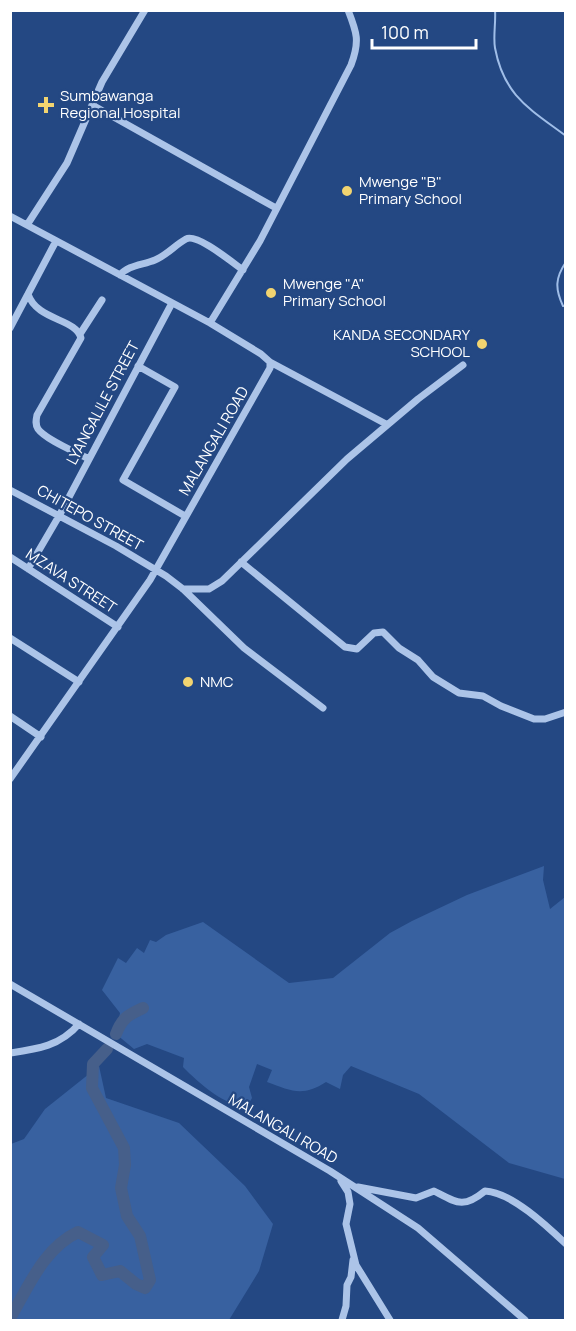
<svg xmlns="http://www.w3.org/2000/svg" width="576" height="1331" viewBox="0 0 576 1331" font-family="Manrope,sans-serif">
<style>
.green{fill:#3861a0}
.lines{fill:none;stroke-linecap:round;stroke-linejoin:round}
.stream{stroke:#a0bee8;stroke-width:2}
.river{stroke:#465f8a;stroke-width:12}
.minor{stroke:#acc4e8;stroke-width:7}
.poi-dot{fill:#f2d470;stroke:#244883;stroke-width:2}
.labels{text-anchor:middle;stroke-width:4.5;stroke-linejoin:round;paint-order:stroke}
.poi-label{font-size:15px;fill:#fff;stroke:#244883;text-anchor:start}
.street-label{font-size:15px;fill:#fff;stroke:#244883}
</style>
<rect width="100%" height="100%" fill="#244883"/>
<path class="green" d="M544 866 543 880 550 909 565 897V1179L509 1163 419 1094 351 1066 343 1075 340 1089 326 1082C303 1097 291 1091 267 1082L272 1070 257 1064 249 1087 252 1098 248 1105 244 1107C220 1102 200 1084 183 1067L184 1058 147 1044 134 1049 116 1034 120 1013 102 990 118 958 126 963 137 948 144 953 150 940 156 942 166 935 203 922 289 983 333 978 390 933 412 921 467 895Z
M99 1066 106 1098 179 1123 245 1186 273 1224 259 1271 229 1320H11V1144L24 1139 45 1109Z"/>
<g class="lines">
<path class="stream" d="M495 10C496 23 493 36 495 48 504 96 530 109 566 136
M566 262C555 278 555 289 563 306H566"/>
<path class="river" d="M116 1034C122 1018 128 1015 143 1008
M10 1318C29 1286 44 1248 78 1232L103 1245 93 1257 102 1275 120 1271 136 1284 145 1288 150 1280 140 1236 127 1216 121 1188 125 1165 124 1148 92 1088 93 1064 107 1049"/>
<path class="minor" d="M94 106 276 208
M10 216 210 323 261 354 270 362V368L150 580 10 779
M27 225 67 163 102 82 145 10
M120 275C128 265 143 265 155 260 167 255 175 245 186 239 197 233 233 263 243 270
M28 294C37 321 76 318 81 338L37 415C36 420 35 424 38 429 46 440 76 452 89 459
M210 323 260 241 351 65C360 41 357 33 348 10
M10 328 56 241
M80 334 102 300
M270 362 386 424
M138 366 175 387 123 480 185 516
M10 490 116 546 166 576 183 589 244 648 323 708
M10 557 118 627
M241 562 345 647 357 649 374 633 383 632 399 648 418 660 433 677 459 693 483 696 501 706 534 719H545L566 712
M28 569 59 516 172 303
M183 589H209L222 581 347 459 418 399 463 365
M10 638 79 682
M10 716 41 737
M10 984 330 1171 418 1228 525 1320
M10 1053C38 1049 60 1046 79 1024
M341 1181 348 1192 350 1204 346 1224 356 1265 390 1320
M358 1187 416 1198 434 1191C457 1203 463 1209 485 1191 511 1192 547 1226 566 1244
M342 1320 346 1306 347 1285 351 1277 353 1260"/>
</g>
<g class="poi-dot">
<path d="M43 96h6v6h6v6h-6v6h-6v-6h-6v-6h6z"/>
<circle cx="347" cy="191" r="6"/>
<circle cx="271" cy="293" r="6"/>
<circle cx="482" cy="344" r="6"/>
<circle cx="188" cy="682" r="6"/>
</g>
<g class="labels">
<g class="poi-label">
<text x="60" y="101">Sumbawanga<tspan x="60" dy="17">Regional Hospital</tspan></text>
<text x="359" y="187">Mwenge "B"<tspan x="359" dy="17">Primary School</tspan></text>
<text x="283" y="289">Mwenge "A"<tspan x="283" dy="17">Primary School</tspan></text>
<text x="470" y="340" text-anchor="end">KANDA SECONDARY<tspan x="470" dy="17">SCHOOL</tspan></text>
<text x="200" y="687">NMC</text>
</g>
<g class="street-label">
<text transform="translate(103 403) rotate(-62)" y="5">LYANGALILE STREET</text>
<text transform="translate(214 441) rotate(-60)" y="5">MALANGALI ROAD</text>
<text transform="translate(90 518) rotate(29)" y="5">CHITEPO STREET</text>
<text transform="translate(71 581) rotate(33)" y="5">MZAVA STREET</text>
<text transform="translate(283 1129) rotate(30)" y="5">MALANGALI ROAD</text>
</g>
</g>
<rect width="576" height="1331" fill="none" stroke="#ffffff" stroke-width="24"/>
<path d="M372 39v9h104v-9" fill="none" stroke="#ffffff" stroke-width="3"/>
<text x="381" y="39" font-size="18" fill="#ffffff" stroke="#244883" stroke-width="4.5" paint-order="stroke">100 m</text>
</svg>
